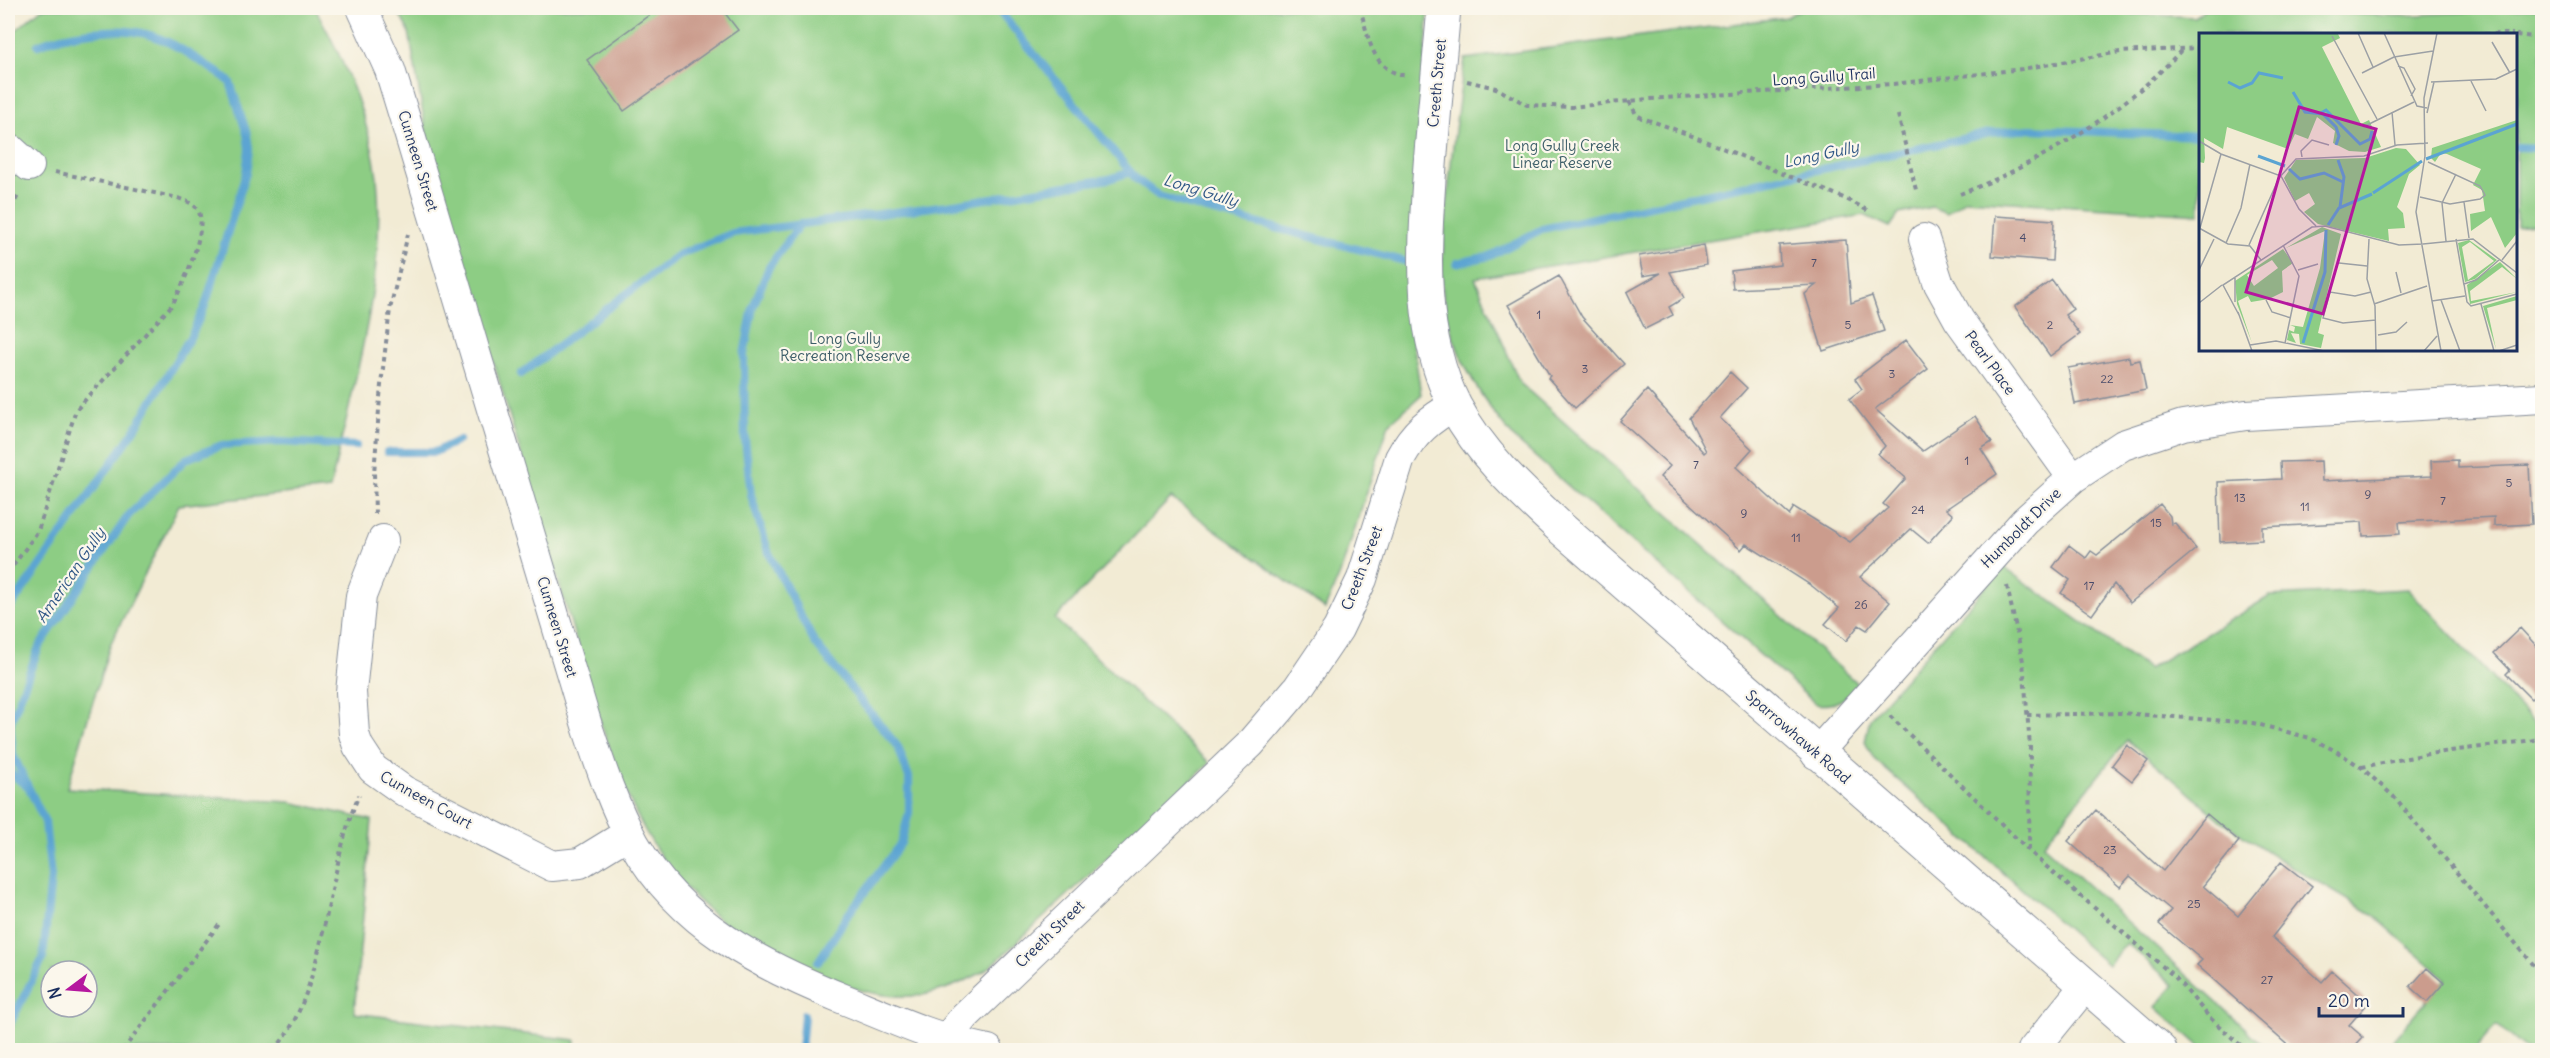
<svg xmlns="http://www.w3.org/2000/svg" width="2550" height="1058" viewBox="0 0 2550 1058" font-family="Delius,sans-serif">
<style>
.green{fill:#8dcd84;stroke:#547e71;stroke-width:1.5;fill-rule:evenodd}
.lines{fill:none;stroke-linecap:round;stroke-linejoin:round}
.stream{stroke:#5ba4d2;stroke-width:8}
.building{fill:#cb9c8d}
.minor-casing{stroke:#868d99;stroke-width:32}
.secondary-casing{stroke:#868d99;stroke-width:35}
.path{stroke:#868d99;stroke-width:4;stroke-dasharray:4.5 4.5;stroke-linecap:butt}
.minor{stroke:#fff;stroke-width:30}
.secondary{stroke:#fff;stroke-width:33}
.labels{text-anchor:middle;stroke-width:4.5;stroke-linejoin:round;paint-order:stroke}
.number-label{font-size:12px;fill:#474a6a}
.street-label{font-size:15px;fill:#1b2f5e;stroke:#fbf7ec}
.park-label{font-size:15px;fill:#3d5e69;stroke:#fbf7ec}
.water-label{font-size:16px;font-style:italic;fill:#315887;stroke:#fbf7ec}
.inset-river{fill:none;stroke:#5ba4d2;stroke-width:3}
.inset-road{fill:none;stroke:#9ca0a5;stroke-width:1.5}
.view{fill:#b5179e;fill-opacity:0.15;stroke:#b5179e;stroke-width:3}
.inset-edge{fill:none;stroke:#1b2f5e;stroke-width:3}
</style>
<rect width="100%" height="100%" fill="#fbf7ec"/>
<filter id="ink" filterUnits="userSpaceOnUse"><feTurbulence type="fractalNoise" baseFrequency=".0167" numOctaves="2"/><feDisplacementMap in="SourceGraphic" scale="12" xChannelSelector="R" yChannelSelector="G"/><feConvolveMatrix kernelMatrix="1 2 1 2 8 2 1 2 1" color-interpolation-filters="sRGB"/></filter>
<filter id="wash" filterUnits="userSpaceOnUse"><feTurbulence type="fractalNoise" baseFrequency=".008" numOctaves="4" result="noise"/><feDisplacementMap in="SourceGraphic" scale="24" xChannelSelector="R" yChannelSelector="G"/><feGaussianBlur stdDeviation="1.35" result="paint"/><feColorMatrix in="noise" values="0 0 0 0 0 0 0 0 0 0 0 0 0 0 0 0 0 1.4 0 .05"/><feComposite in="paint" operator="in"/></filter>
<g filter="url(#wash)">
<rect width="100%" height="100%" fill="#f2ebd4"/>
<path class="green" d="M42 8H315C344 60 370 118 377 178 387 277 351 393 330 489L179 505 110 645 67 788 290 802 372 820 354 1013 575 1040 574 1050H8V37ZM51 971H87V1007H51Z
M396 8H1429L1410 254V321L1421 395 1389 424 1340 574 1325 609 1171 498 1055 619 1210 763 988 969C965 982 938 995 911 996 859 999 805 970 762 945 750 939 737 933 726 925 702 906 680 884 663 859 632 816 616 767 599 718L427 137 409 32Z
M1802 8 1816 10 2018 8 2194 17 2208 8 2398 16 2542 8V223L2516 226V34H2200V214L1965 199 1947 213 1932 207 1899 214 1890 227 1864 215 1475 278 1520 383 1859 685C1847 698 1835 707 1816 704L1515 439C1484 403 1461 367 1448 321 1438 288 1443 251 1446 217 1450 164 1457 111 1465 59L1787 17Z
M2003 567 2148 669 2270 596 2408 589 2542 731V1050H2526L2497 1025 2474 1050H2384L2446 979 2372 914 2279 859 2222 821 2127 740 2043 845 2269 1050H2204L2156 1007 2174 985 2127 943 2108 965 1874 759 1865 742 1870 718Z"/>
<g class="lines">
<path class="stream" d="M997 8 1136 179 1159 196 1206 210 1404 261
M2516 147 2542 148
M800 224 769 267 753 307 744 355 745 439 751 495 768 551 814 642 898 747 909 777V813L901 843 847 916 818 962
M1457 263 1490 256 1542 229 1990 133 2030 129 2200 136
M521 374 678 255 733 233 948 205 1109 179 1131 172
M387 452H435L459 440
M8 611 134 431 192 334 205 306 246 173 249 149 247 134 230 82 223 76C199 61 174 41 146 34 118 26 64 33 38 45
M8 771 26 786
M8 1028 43 958 51 877 45 822 13 755 10 724 39 647 128 516 186 459 222 445 280 442 356 446
M801 1050 804 1015"/>
</g>
<g id="blocks">
<path class="building" d="M659 8H721L738 30 624 111 587 60Z
M1995 216 2054 220 2052 261 1992 256Z
M1846 240 1851 303 1872 296 1884 331 1823 351 1805 294 1816 285 1733 289 1731 271 1780 265 1779 245Z
M1704 245 1707 265 1670 272 1684 298 1669 307 1673 315 1645 329 1627 292 1661 273 1643 276 1639 256Z
M1559 276 1582 317 1624 364 1575 408 1548 378 1550 376 1508 305Z
M2052 280 2073 309 2065 315 2080 334 2050 356 2015 307Z
M1906 340 1928 369 1875 409 1923 451 1975 416 1992 442 1981 449 1997 474 1946 509 1953 515 1928 543 1911 529 1860 577 1890 602 1867 630 1859 625 1846 641 1825 624 1839 608 1812 586 1746 544 1741 550 1660 477 1670 466 1620 421 1647 390 1704 453 1706 451 1689 418 1730 372 1747 388 1720 418 1752 449 1736 467 1789 515 1794 507 1850 542 1888 508 1883 504 1906 478 1878 454 1885 446 1849 399 1862 389 1855 379Z
M2129 357 2130 362 2140 360 2146 390 2075 404 2068 368Z
M2458 460V468L2529 465 2532 524 2494 526V517L2399 522 2400 534 2363 536 2362 522 2262 527V540L2220 542 2218 482 2281 479 2280 462 2321 461 2322 481 2432 476 2431 461Z
M2160 504 2170 516 2171 524 2175 523 2196 549 2130 603 2114 584 2092 615 2061 593 2070 580 2053 567 2069 545 2086 558 2091 551 2097 555Z
M2520 628 2542 652V688L2531 699 2506 674 2510 670 2494 653Z
M2127 745 2148 761 2132 781 2112 765Z
M2096 810 2163 871 2207 814 2239 841 2203 886 2238 916 2281 862 2312 886 2272 937 2322 982 2332 971 2368 1003 2349 1025 2363 1037 2351 1050H2293L2197 965 2202 960 2159 924 2171 910 2130 876 2120 887 2068 841Z
M2427 968 2444 983 2427 1002 2410 987Z"/>
</g>
</g>
<g filter="url(#ink)">
<use href="#blocks" fill-opacity="0" stroke="#868d99" stroke-width="1.5"/>
<g class="lines">
<defs>
<path id="minor" d="M362 8 390 70 405 119 588 729C601 768 614 807 634 843 681 926 762 966 846 1000 892 1019 939 1040 988 1050
M8 147 29 166
M1924 239 1938 282 1959 320 2073 478
M383 540 361 596 351 692 354 734 358 746 373 769 404 791 552 866 580 863 629 833
M1816 754 2025 521 2073 478 2123 445 2183 425 2246 415 2542 398
M943 1050 947 1039 965 1016 1250 744 1298 688 1338 629 1362 579 1400 458C1414 432 1430 419 1455 405
M2033 1050 2085 986"/>
<path id="secondary" d="M1444 8C1439 65 1433 122 1429 179 1424 257 1419 335 1455 406 1481 455 1522 492 1562 529L2160 1050"/>
</defs>
<use href="#minor" class="minor-casing"/>
<use href="#secondary" class="secondary-casing"/>
<path class="path" d="M1360 8C1369 37 1371 72 1408 76
M2484 34H2513
M2516 35 2542 38
M1467 81 1496 88 1527 105 1572 107 1649 99 1893 84 2022 69 2120 52 2200 48
M1629 101 1636 114 1642 118C1685 132 1725 149 1767 167 1801 183 1836 191 1868 211
M1898 115 1916 190
M1960 194C2035 166 2130 109 2183 48
M8 217 19 193
M375 514 374 473 381 385 390 309 408 234
M8 573 38 531 76 410 172 305C182 287 209 229 198 210 193 202 185 201 178 198L55 172
M2007 586 2023 661 2030 747 2029 849
M2027 715 2121 713 2253 723 2310 738 2336 751 2361 767 2393 796 2542 975
M1890 716 2041 862 2175 977 2210 1018 2246 1050
M2362 767 2428 754 2534 740 2542 735
M8 879 10 885 8 895
M123 1050 220 923
M274 1050C326 995 326 868 359 795"/>
<use href="#minor" class="minor"/>
<use href="#secondary" class="secondary"/>
</g>
</g>
<g class="labels">
<g class="number-label">
<text x="2023" y="242">4</text>
<text x="1814" y="267">7</text>
<text x="1539" y="319">1</text>
<text x="1848" y="329">5</text>
<text x="2050" y="329">2</text>
<text x="1585" y="373">3</text>
<text x="1892" y="378">3</text>
<text x="2107" y="383">22</text>
<text x="1967" y="465">1</text>
<text x="1696" y="469">7</text>
<text x="2509" y="487">5</text>
<text x="2368" y="499">9</text>
<text x="2240" y="502">13</text>
<text x="2443" y="505">7</text>
<text x="2305" y="511">11</text>
<text x="1918" y="514">24</text>
<text x="1744" y="518">9</text>
<text x="2156" y="527">15</text>
<text x="1796" y="542">11</text>
<text x="2089" y="590">17</text>
<text x="1861" y="609">26</text>
<text x="2110" y="854">23</text>
<text x="2194" y="908">25</text>
<text x="2267" y="984">27</text>
</g>
<g class="street-label">
<text transform="translate(1824 77) rotate(-4)" y="5">Long Gully Trail</text>
<text transform="translate(1437 83) rotate(-85)" y="5">Creeth Street</text>
<text transform="translate(418 161) rotate(73)" y="5">Cunneen Street</text>
<text transform="translate(1990 363) rotate(54)" y="5">Pearl Place</text>
<text transform="translate(2021 528) rotate(-45)" y="5">Humboldt Drive</text>
<text transform="translate(1362 568) rotate(-69)" y="5">Creeth Street</text>
<text transform="translate(557 627) rotate(73)" y="5">Cunneen Street</text>
<text transform="translate(1798 737) rotate(41)" y="5">Sparrowhawk Road</text>
<text transform="translate(426 800) rotate(29)" y="5">Cunneen Court</text>
<text transform="translate(1050 934) rotate(-44)" y="5">Creeth Street</text>
</g>
<g class="park-label">
<text x="1562" y="151">Long Gully Creek<tspan x="1562" dy="17">Linear Reserve</tspan></text>
<text x="845" y="344">Long Gully<tspan x="845" dy="17">Recreation Reserve</tspan></text>
</g>
<g class="water-label">
<text transform="translate(1821 154) rotate(-12)" y="6">Long Gully</text>
<text transform="translate(1201 190) rotate(17)" y="6">Long Gully</text>
<text transform="translate(70 575) rotate(-56)" y="6">American Gully</text>
</g>
</g>
<g transform="translate(2199 33)">
<rect width="318" height="318" fill="#f2ebd4"/>
<path d="M0 1H139L141 5 123 14 162 91 170 87 182 114 166 119 150 118 134 110 136 98 118 84 109 106 96 101 89 116 28 94 24 116 5 105 6 125 5 130 0 129ZM318 87V200L306 215 292 184 272 198 271 181 286 178 283 157 274 152 282 136 248 121 242 120 236 129 232 125 233 115ZM197 115 207 116 221 132 210 141 198 174 204 180 206 195 189 196 190 208 119 191 105 179 116 171 110 160 96 168 85 145 97 127 166 125ZM123 194 142 201 119 300 125 302 122 315 101 311 100 301 92 300 97 310 88 307 90 297 95 299 96 294 91 292 104 294 121 235 126 198 87 215ZM270 207 298 227 276 246 266 249 259 210ZM271 209 295 228 269 247 263 214ZM84 216 94 230 83 238 84 259 70 266 52 269 49 263 39 268 53 310 38 271 36 248ZM73 227 79 235 55 253 48 242ZM301 229 318 246 303 234 271 258 272 268 318 259 271 271 268 252ZM318 263V267L288 275 297 316 284 273Z" fill="#8dcd84" fill-rule="evenodd"/>
<path class="inset-river" d="M29 49 41 55 53 50 60 40 84 45M94 59 106 79 124 81 137 94 140 103 137 112M120 81 127 77 161 111 171 106 173 98M59 123 86 133M227 126 318 91M139 127 145 144 141 174M90 136 101 146 125 140 144 149M174 160 223 128M129 192 140 175 173 161M104 310 126 239 127 197"/>
<path class="inset-road" d="M159 0 174 34M185 0 218 73 228 75M238 0 225 65 226 123 217 179 242 318M133 3 178 86M293 9 311 40M195 24 234 18M199 33 205 35 216 56 212 63M163 40 195 24M272 48 287 78M232 49 297 46 318 36M193 79 196 112M228 80 235 49M164 94 215 69M0 108 22 121 82 143 100 176 117 193M103 124 102 118 113 107 130 112M221 164 251 171 281 166 286 162 281 153 229 129M265 169 270 205M243 170 247 208M243 170 257 141M0 195 29 211 51 213 62 227M1 195 22 121M170 206 168 246 176 273 177 318M257 206 265 252M27 210 42 175 51 131M224 211 274 206 318 240M50 212 80 145 97 126 165 123 198 112 229 110M84 212 100 243 86 310M303 227 318 208M140 230 168 233M0 237 15 206M99 237 119 231M197 239 202 260M265 251 268 269 272 273 318 261M265 251 277 247 301 226M172 259 156 263 131 259 124 285 144 290 177 287M67 267 73 279 92 285M242 267 261 318M233 268 266 263M36 269V244M0 270 23 252M175 271 228 253M282 271 295 318M39 279 53 318M40 282 24 252 113 194 126 193 200 212 224 211M179 302 197 299 208 289M51 312 77 308 125 318M225 318 238 303M300 318 318 312"/>
<path class="view" d="M100 74 177 96 124 281 47 259Z"/>
<rect width="318" height="318" class="inset-edge"/>
</g>
<rect width="2550" height="1058" fill="none" stroke="#fbf7ec" stroke-width="30"/>
<g transform="translate(69 989) rotate(254)"><circle r="28" fill="#fbf7ec" stroke="#a1a7b3" stroke-width="1.5"/>
<path d="M0-4.5L10 22L0 15L-10 22Z" fill="#b5179e"/>
<text y="-9" font-size="16" font-weight="bold" text-anchor="middle" fill="#1b2f5e">N</text>
</g>
<path d="M2319 1007v9h84v-9" fill="none" stroke="#1b2f5e" stroke-width="3"/>
<text x="2328" y="1007" font-size="18" fill="#1b2f5e" stroke="#fbf7ec" stroke-width="4.5" paint-order="stroke">20 m</text>
</svg>
